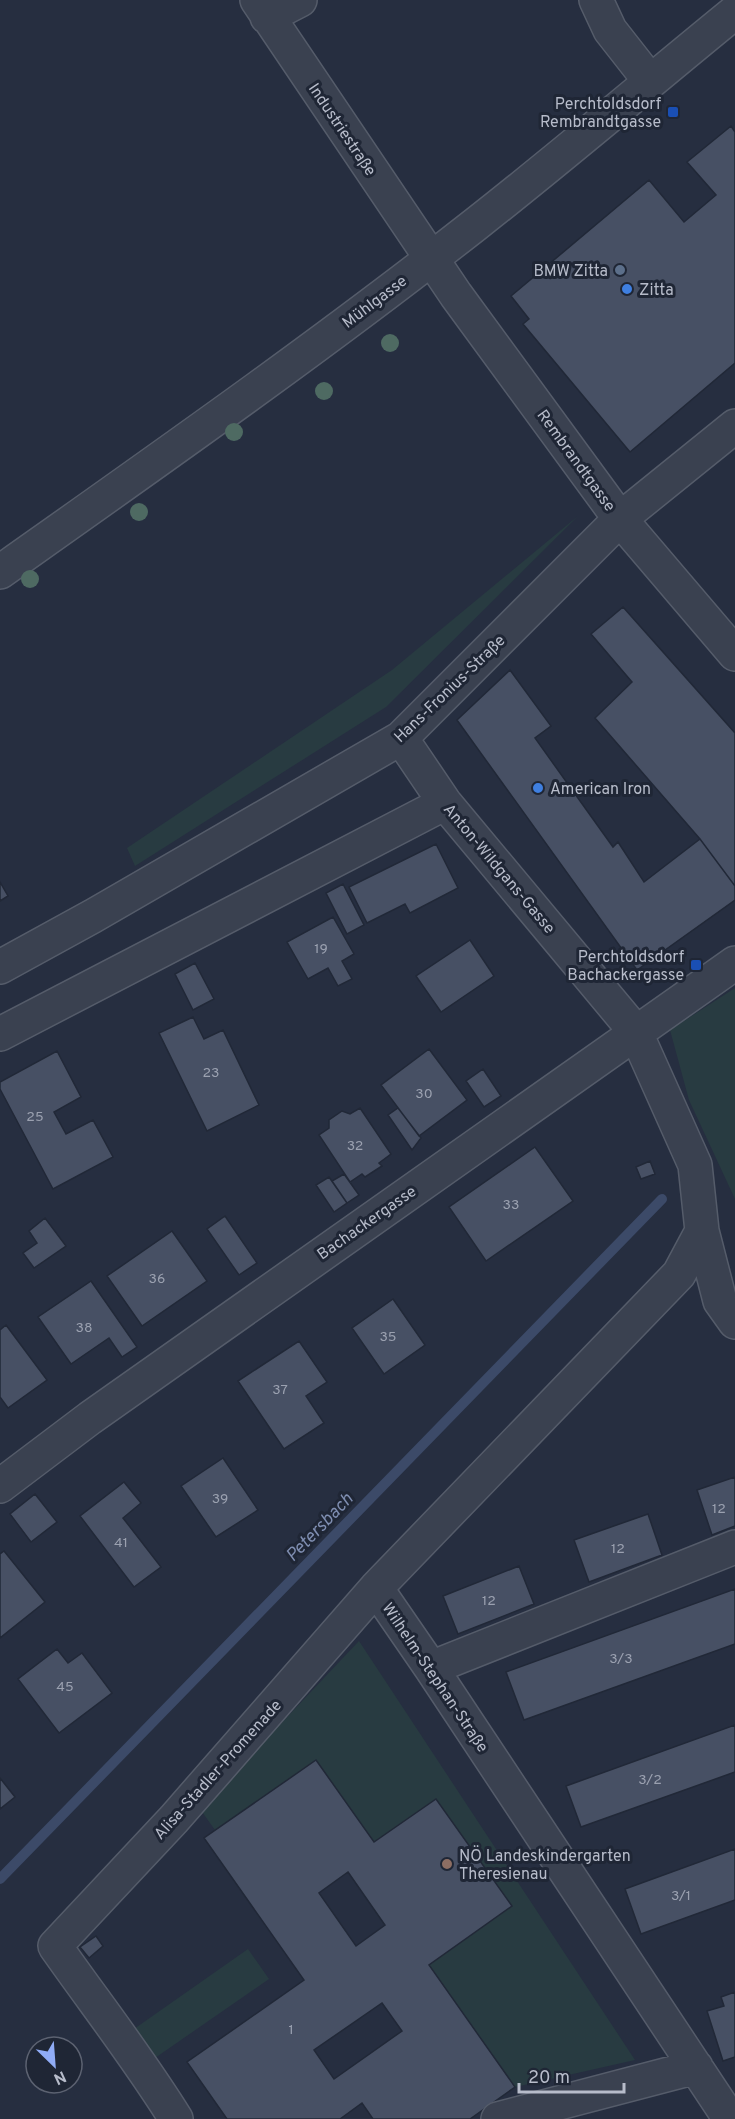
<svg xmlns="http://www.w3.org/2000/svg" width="735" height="2119" viewBox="0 0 735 2119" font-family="Overpass,sans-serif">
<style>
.green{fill:#283b41}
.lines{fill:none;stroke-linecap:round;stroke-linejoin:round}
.stream{stroke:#3c4a68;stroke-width:10}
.building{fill:#475064;stroke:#212837;stroke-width:1.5;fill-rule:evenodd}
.minor-casing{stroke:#555c6a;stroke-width:36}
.minor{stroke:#3a4150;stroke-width:33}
.tree{fill:#4e6a62}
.transit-dot{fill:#1a4fb4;stroke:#1f2635;stroke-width:2}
.service-dot{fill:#5c6f8a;stroke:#1f2635;stroke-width:2}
.shop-dot{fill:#3f7fe0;stroke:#1f2635;stroke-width:2}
.education-dot{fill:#8d6e63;stroke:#1f2635;stroke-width:2}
.labels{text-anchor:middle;stroke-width:6;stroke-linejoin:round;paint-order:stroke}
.number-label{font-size:14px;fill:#9ba1b0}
.poi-label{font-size:16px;fill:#b7bcca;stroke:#1f2635;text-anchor:end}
.street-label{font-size:16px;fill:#b7bcca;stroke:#1f2635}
.water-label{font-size:18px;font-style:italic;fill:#7f8eb1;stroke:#1f2635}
</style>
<rect width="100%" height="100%" fill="#262e40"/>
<path class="green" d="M578 516 386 707 135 866 127 848 392 670Z
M735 988V1199L689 1100 670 1030Z
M359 1641 635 2060 515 2087 429 1965 512 1906 436 1799 374 1842 316 1760 215 1830 200 1809Z
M248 1949 269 1979 155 2058 134 2029Z"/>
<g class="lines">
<path class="stream" d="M0 1879 662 1199"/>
</g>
<path class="building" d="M731 126 735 132V363L630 452 523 324 529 319 511 296 649 180 684 222 716 195 687 162Z
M623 607 735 733V886L700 839 595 718 632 682 591 634Z
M510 670 551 726 535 738 613 847 618 842 644 882 700 839 735 886V900L637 970 457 720Z
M436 844 458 888 410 913 405 904 367 923 349 887Z
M0 882 8 896 0 901Z
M343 884 364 925 347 934 326 893Z
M333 917 354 954 342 961 352 979 338 986 328 968 308 979 287 942Z
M470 940 494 976 441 1012 416 976Z
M195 963 214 999 193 1010 175 974Z
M193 1017 204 1039 223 1030 259 1105 207 1131 159 1033Z
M429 1049 467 1100 419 1136 381 1085Z
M57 1051 81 1097 54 1112 66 1134 93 1120 113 1157 53 1189 0 1089V1082Z
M483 1069 501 1096 484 1107 466 1081Z
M360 1108 391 1154 379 1163 382 1166 365 1177 362 1174 350 1182 319 1135 329 1128V1120L342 1111 350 1114Z
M398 1108 421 1138 412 1150 388 1115Z
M535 1147 573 1201 486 1261 449 1207Z
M650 1161 655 1174 641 1179 636 1167Z
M344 1174 359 1195 347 1203 332 1181Z
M329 1177 347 1203 334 1212 316 1185Z
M225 1216 257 1263 239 1275 207 1229Z
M45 1218 66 1246 34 1268 23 1253 37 1243 29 1231Z
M172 1231 207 1281 142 1326 107 1276Z
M91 1281 137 1347 122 1357 109 1338 71 1364 38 1317Z
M393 1299 425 1345 384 1374 352 1328Z
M6 1325 47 1380 8 1408 0 1397V1330Z
M299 1341 327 1382 306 1396 324 1423 284 1449 238 1381Z
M223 1458 258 1510 216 1537 181 1486Z
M735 1477V1526L712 1535 697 1490Z
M124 1482 141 1503 123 1518 161 1567 134 1587 80 1516Z
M35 1494 57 1522 31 1542 10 1514Z
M648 1514 662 1555 589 1582 574 1540Z
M4 1551 45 1602 0 1638V1554Z
M519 1566 534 1604 458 1634 443 1596Z
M735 1589V1644L524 1720 506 1672Z
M57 1649 68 1663 82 1653 112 1693 59 1733 18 1679Z
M735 1725V1772L581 1827 566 1786Z
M316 1760 374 1842 436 1799 512 1906 429 1965 515 2087 470 2119H373L362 2103 340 2119H227L187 2062 304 1980 204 1838ZM348 1872 385 1925 356 1946 319 1893ZM382 2003 402 2031 334 2079 314 2050Z
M0 1778 15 1797 0 1809Z
M735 1849V1900L641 1934 625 1889Z
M96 1936 103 1946 89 1958 80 1947Z
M735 1992V2057L723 2061 707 2011 724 2006 721 1997Z"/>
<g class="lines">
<defs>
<path id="minor" d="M257 0 456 295 620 519 735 654
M596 0 610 30 650 81
M267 17 300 0
M0 572C161 458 322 345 476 224 564 155 649 82 735 12
M401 738 445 803 635 1031 695 1165 702 1231 720 1301 735 1322
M0 967 93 916 401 738 620 519 735 426
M0 1034 445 803
M702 1231 679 1274 376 1588 431 1668 730 2119
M0 1486 90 1418 735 963
M431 1668 735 1547
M176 2119C139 2059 95 2003 55 1946L174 1819 376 1588
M498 2119 696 2067"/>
</defs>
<use href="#minor" class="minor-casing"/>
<use href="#minor" class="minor"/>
</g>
<g class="tree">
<circle cx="390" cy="343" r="9"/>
<circle cx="324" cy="391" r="9"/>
<circle cx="234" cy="432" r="9"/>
<circle cx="139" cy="512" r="9"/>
<circle cx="30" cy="579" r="9"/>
</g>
<g class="transit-dot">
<rect x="667" y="106" width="12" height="12" rx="3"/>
<rect x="690" y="959" width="12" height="12" rx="3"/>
</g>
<circle class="service-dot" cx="620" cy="270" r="6"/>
<g class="shop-dot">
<circle cx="627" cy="289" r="6"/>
<circle cx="538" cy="788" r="6"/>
</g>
<circle class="education-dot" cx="447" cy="1864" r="6"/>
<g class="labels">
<g class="number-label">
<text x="321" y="953">19</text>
<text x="211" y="1077">23</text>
<text x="424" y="1098">30</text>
<text x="35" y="1121">25</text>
<text x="355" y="1150">32</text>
<text x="511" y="1209">33</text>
<text x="157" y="1283">36</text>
<text x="84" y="1332">38</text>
<text x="388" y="1341">35</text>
<text x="280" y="1394">37</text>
<text x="220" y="1503">39</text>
<text x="719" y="1513">12</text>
<text x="121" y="1547">41</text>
<text x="618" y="1553">12</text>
<text x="489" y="1605">12</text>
<text x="621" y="1663">3/3</text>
<text x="65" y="1691">45</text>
<text x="650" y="1784">3/2</text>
<text x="681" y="1900">3/1</text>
<text x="291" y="2034">1</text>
</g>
<g class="poi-label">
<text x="661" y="109">Perchtoldsdorf<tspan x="661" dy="18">Rembrandtgasse</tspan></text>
<text x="608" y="276">BMW Zitta</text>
<text x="639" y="295" text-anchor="start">Zitta</text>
<text x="550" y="794" text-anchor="start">American Iron</text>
<text x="684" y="962">Perchtoldsdorf<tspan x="684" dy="18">Bachackergasse</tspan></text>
<text x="459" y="1861" text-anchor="start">NÖ Landeskindergarten<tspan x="459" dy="18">Theresienau</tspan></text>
</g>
<g class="street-label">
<text transform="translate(343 129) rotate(56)" y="6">Industriestraße</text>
<text transform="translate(374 301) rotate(-37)" y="6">Mühlgasse</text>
<text transform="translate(577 460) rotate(54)" y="6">Rembrandtgasse</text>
<text transform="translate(449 688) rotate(-44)" y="6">Hans-Fronius-Straße</text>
<text transform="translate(500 868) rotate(50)" y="6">Anton-Wildgans-Gasse</text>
<text transform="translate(366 1222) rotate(-35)" y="6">Bachackergasse</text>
<text transform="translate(436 1677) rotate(56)" y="6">Wilhelm-Stephan-Straße</text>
<text transform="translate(217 1769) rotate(-48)" y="6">Alisa-Stadler-Promenade</text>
</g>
<g class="water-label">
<text transform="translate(319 1527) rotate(-46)" y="6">Petersbach</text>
</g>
</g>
<g transform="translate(54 2065) rotate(155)"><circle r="28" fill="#1f2635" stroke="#5c6271" stroke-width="1.5"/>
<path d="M0-4.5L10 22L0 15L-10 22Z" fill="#90acf6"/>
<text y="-9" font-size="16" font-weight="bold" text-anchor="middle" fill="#b7bcca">N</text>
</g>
<path d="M519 2083v9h105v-9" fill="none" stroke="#b7bcca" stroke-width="3"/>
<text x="528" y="2083" font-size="18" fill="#b7bcca" stroke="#1f2635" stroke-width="4.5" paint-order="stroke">20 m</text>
</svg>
